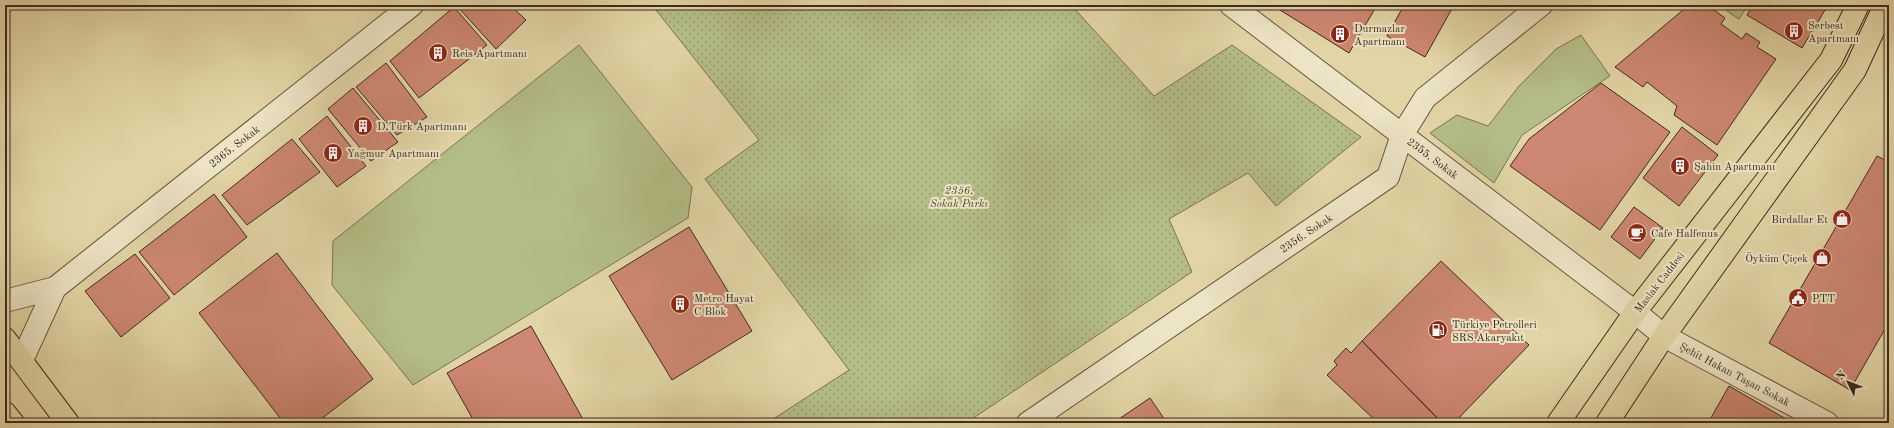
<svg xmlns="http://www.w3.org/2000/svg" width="1894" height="428" viewBox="0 0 1894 428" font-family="'Old Standard TT',serif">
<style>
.grass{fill:#b4bd86;stroke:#797453}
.park{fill:url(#park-dots);stroke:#797453}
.building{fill:#cd8772;stroke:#3e2b20}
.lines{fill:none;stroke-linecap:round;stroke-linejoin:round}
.minor-casing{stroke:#675641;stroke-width:24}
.major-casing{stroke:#3e2b20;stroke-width:24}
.minor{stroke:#ece4c4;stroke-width:22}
.major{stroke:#e2d5a5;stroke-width:22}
.labels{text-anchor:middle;stroke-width:4;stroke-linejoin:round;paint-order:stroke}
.poi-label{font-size:11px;fill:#3e2b20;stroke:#ece4c4;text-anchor:start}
.street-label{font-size:11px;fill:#3e2b20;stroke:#ece4c4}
.park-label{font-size:11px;font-style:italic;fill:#564834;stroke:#ece4c4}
</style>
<defs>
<pattern id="park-dots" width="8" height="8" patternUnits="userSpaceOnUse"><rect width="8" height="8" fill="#b4bd86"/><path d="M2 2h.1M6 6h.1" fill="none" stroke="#949a6d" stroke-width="1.8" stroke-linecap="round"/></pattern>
</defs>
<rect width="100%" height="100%" fill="#e2d5a5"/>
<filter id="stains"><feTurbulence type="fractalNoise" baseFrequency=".005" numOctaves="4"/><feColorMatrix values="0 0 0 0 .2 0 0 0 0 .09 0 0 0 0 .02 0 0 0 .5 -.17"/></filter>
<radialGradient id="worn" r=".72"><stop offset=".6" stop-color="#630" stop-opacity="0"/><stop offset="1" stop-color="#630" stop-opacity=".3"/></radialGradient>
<path class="grass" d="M1718 5H1748L1739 19Z
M1581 35 1610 76 1522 135 1494 183 1430 133 1457 115 1488 126 1519 86 1556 49Z
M579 45 692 187 688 218 413 385 332 285 333 241Z"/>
<path class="park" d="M652 5H1071L1154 96 1232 45 1361 137 1276 206 1248 173 1169 219 1192 272 966 423H767L849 370 705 179 759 140Z"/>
<path class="building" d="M456 5H510L526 20 496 49Z
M1272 5H1377L1349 53Z
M1404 5H1454L1425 57 1387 36Z
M1689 5H1707L1725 18 1721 24 1742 39 1746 33 1760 42 1757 47 1776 59 1717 145 1674 115 1677 106 1647 82 1643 87 1615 67Z
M1753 5H1818L1825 10 1802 48 1747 15Z
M454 7 487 45 419 98 390 61Z
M386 63 427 117 397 135 356 87Z
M1601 83 1670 132 1600 230 1510 166 1529 139Z
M353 88 398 142 371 161 328 109Z
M327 116 366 166 337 187 299 139Z
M1682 127 1718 155 1679 206 1643 178Z
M292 139 320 172 247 225 222 195Z
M1877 156 1889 162V322L1850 390 1769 343Z
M214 194 247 237 174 295 139 252Z
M1634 207 1663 228 1640 259 1611 237Z
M689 227 752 331 672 380 609 276Z
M277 253 373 379 316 423H284L199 313Z
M135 254 170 298 121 337 85 291Z
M1441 261 1529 345 1454 423H1442L1362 341Z
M531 326 585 423H475L447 373Z
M1362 341 1442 423H1378L1327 375 1337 365 1334 361 1346 348 1351 353Z
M1729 386 1793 423H1708Z
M1150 398 1167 423H1113Z"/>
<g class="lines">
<defs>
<path id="minor" d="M1231 5 1635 312 1664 336 1827 423
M5 301 55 288 412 5
M22 360 55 288
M1028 423 1388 177 1402 135 1425 98 1541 5"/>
<path id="major" d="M5 339 68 423
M5 413 13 423
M1558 423 1635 312 1831 60 1858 5
M1607 423 1664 336 1855 70 1885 5"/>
</defs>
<use href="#minor" class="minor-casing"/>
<use href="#major" class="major-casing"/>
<use href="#minor" class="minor"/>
<use href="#major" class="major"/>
</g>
<defs>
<symbol id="building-disc" viewBox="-11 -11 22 22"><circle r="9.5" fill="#8f2418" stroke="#ece4c4"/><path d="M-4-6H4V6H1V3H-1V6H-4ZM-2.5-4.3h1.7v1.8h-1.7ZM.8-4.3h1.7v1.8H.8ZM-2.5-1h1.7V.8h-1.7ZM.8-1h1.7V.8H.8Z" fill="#fff"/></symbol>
<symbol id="shop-disc" viewBox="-11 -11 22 22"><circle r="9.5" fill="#8f2418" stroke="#ece4c4"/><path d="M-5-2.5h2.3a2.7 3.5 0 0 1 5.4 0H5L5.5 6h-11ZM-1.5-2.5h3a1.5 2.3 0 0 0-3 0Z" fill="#fff"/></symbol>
<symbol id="cafe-disc" viewBox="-11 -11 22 22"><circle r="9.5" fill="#8f2418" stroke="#ece4c4"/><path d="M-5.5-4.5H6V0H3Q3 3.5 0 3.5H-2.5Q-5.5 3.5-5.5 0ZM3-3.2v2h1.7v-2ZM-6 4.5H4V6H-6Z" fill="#fff"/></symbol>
<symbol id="civic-disc" viewBox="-11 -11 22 22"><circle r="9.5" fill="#8f2418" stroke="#ece4c4"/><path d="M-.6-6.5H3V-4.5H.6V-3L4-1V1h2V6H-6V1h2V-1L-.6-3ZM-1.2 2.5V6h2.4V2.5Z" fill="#fff"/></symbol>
<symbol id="fuel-disc" viewBox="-11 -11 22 22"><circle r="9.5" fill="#8f2418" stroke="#ece4c4"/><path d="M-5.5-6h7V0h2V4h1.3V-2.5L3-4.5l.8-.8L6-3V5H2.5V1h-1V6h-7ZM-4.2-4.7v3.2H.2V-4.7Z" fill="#fff"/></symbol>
</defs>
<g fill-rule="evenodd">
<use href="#building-disc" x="1783" y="20" width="22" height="22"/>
<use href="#building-disc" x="1329" y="23" width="22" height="22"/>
<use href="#building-disc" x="427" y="42" width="22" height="22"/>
<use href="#building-disc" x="352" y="115" width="22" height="22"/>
<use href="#building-disc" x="322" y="142" width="22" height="22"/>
<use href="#building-disc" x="1669" y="155" width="22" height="22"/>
<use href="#shop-disc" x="1831" y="208" width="22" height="22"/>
<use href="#cafe-disc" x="1626" y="222" width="22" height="22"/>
<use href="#shop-disc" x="1811" y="247" width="22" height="22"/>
<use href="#civic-disc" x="1787" y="287" width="22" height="22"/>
<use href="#building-disc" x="669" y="293" width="22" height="22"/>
<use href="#fuel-disc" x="1427" y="319" width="22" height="22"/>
</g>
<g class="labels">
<g class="poi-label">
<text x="1808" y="29">Serbest<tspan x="1808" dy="13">Apartmanı</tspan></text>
<text x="1354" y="32">Durmazlar<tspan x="1354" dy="13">Apartmanı</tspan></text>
<text x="452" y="57">Reis Apartmanı</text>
<text x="377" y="130">D.Türk Apartmanı</text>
<text x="347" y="157">Yağmur Apartmanı</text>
<text x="1694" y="170">Şahin Apartmanı</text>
<text x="1828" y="223" text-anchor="end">Birdallar Et</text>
<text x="1651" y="237">Cafe Halfenus</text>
<text x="1808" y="262" text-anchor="end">Öyküm Çiçek</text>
<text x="694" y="302">Metro Hayat<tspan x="694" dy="13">C Blok</tspan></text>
<text x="1812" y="302">PTT</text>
<text x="1452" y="328">Türkiye Petrolleri<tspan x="1452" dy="13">SRS Akaryakıt</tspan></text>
</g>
<g class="street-label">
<text transform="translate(234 146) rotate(-38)" y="4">2365. Sokak</text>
<text transform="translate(1433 158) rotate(37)" y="4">2355. Sokak</text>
<text transform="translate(1306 233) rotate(-34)" y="4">2356. Sokak</text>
<text transform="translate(1659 282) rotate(-52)" y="4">Maslak Caddesi</text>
<text transform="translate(1735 374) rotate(28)" y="4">Şehit Hakan Taşan Sokak</text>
</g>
<g class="park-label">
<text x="959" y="194">2356.<tspan x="959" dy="13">Sokak Parkı</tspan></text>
</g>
</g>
<rect width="1894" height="428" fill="none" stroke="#e2d5a5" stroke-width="20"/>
<rect x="6" y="6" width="1882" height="416" fill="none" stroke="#3e2b20" stroke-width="2"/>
<rect x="10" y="10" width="1874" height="408" fill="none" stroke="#3e2b20"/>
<g transform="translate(1848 382) rotate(313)" stroke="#ece4c4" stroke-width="3" paint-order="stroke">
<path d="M0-3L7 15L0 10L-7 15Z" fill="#3e2b20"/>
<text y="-6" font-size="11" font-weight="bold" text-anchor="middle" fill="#3e2b20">N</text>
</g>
<rect width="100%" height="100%" filter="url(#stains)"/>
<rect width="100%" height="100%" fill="url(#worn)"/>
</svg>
